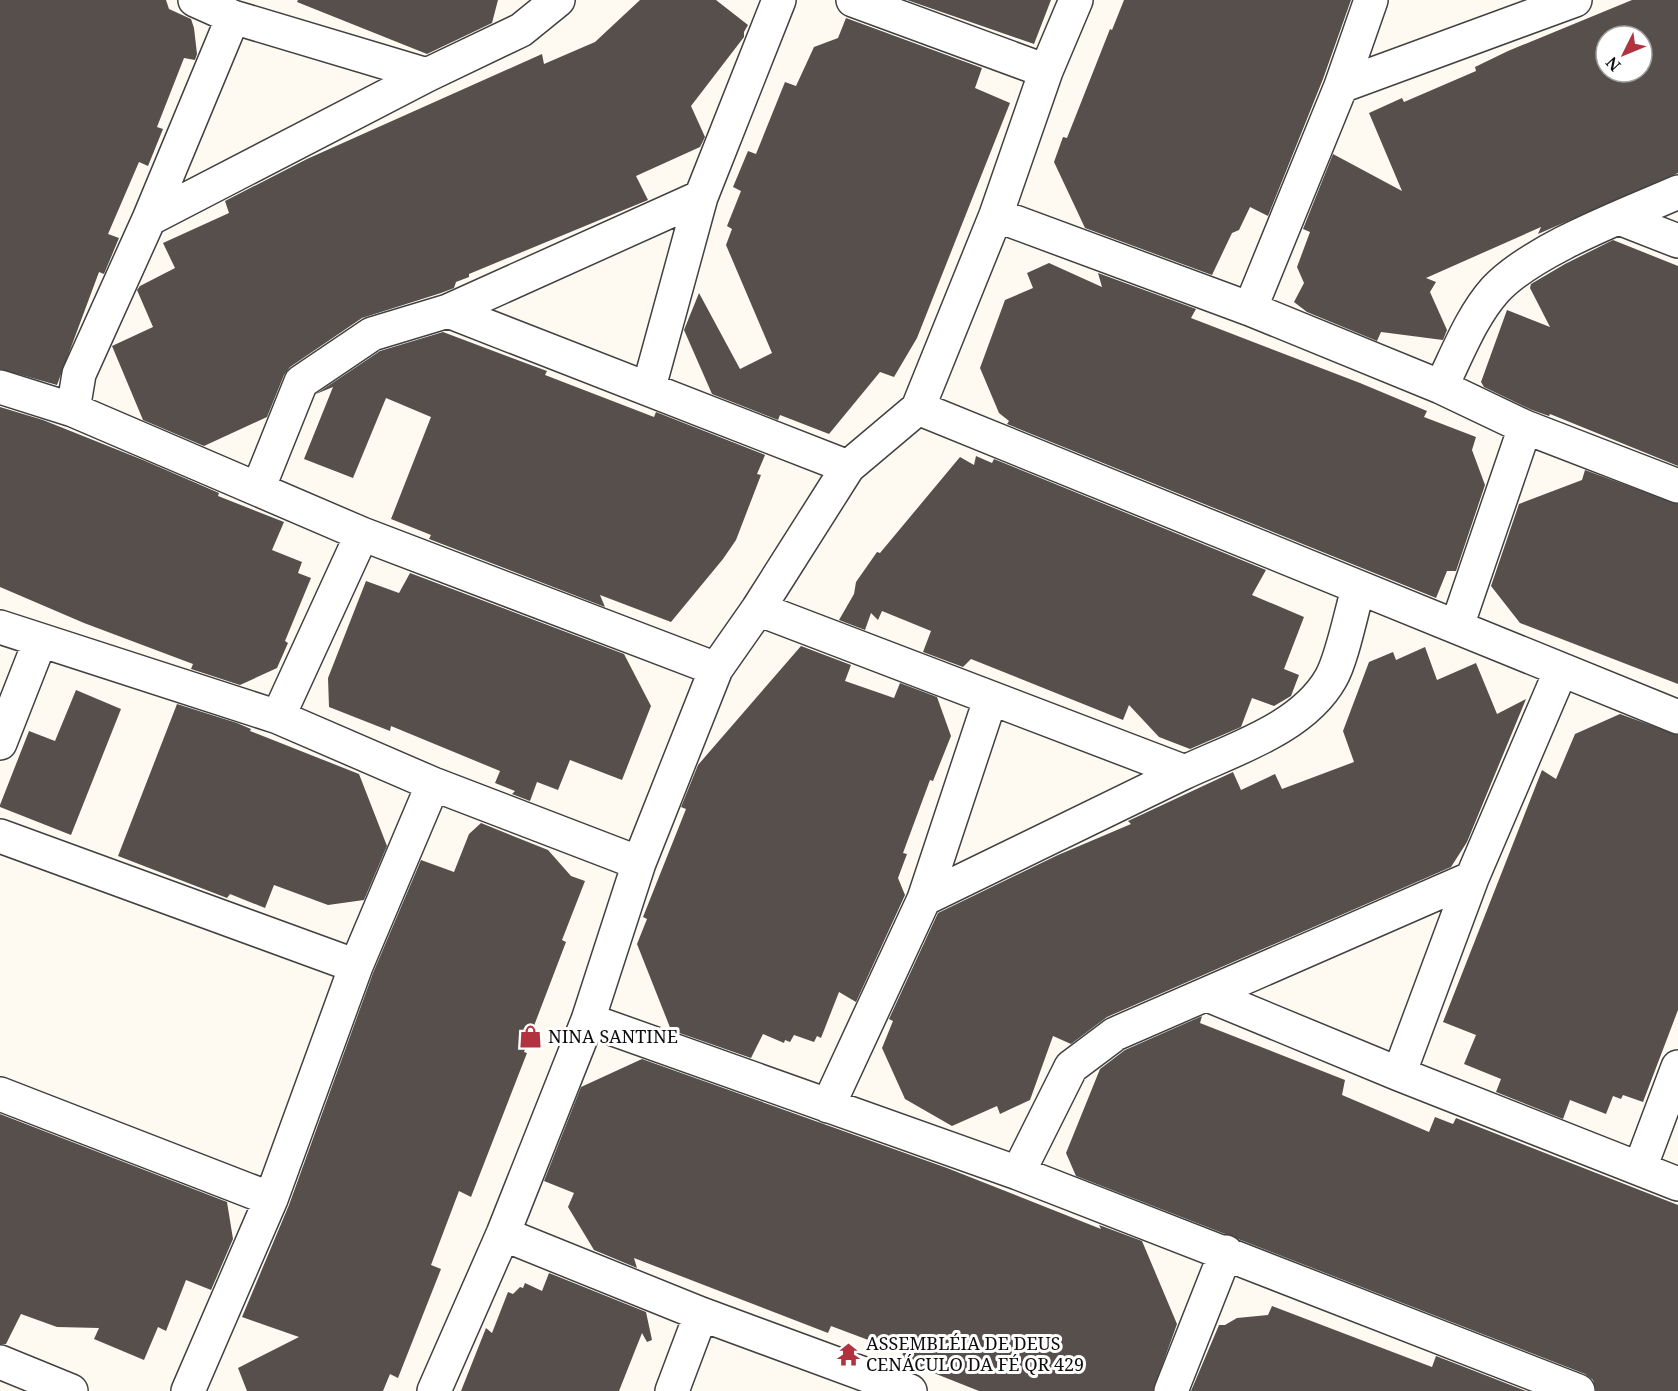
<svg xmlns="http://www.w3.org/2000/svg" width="1678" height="1391" viewBox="0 0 1678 1391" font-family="'Noto Serif',serif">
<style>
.building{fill:#564f4c;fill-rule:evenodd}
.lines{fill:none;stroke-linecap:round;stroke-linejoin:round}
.minor-casing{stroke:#414141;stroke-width:36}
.minor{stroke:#fff;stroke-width:33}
.labels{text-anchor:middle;stroke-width:6;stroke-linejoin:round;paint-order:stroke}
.poi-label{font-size:18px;fill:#0e0e0e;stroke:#fff;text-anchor:start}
</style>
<rect width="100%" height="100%" fill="#fefaf1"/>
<path class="building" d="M0 0H166L169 9 191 19 194 28 197 54 195 60 184 58 157 127 163 129 148 166 139 162 108 234 119 238 104 274 99 272 57 385 0 369Z
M298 0H498L492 23 427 54 297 2Z
M640 0H716L748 25 744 32V37L691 106 705 137 700 147 636 176 648 200 469 274V277L456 282 454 288 441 293 362 318 290 367 284 375 267 417 204 446 143 420 112 346 153 327 137 290 140 286 175 268 163 243 229 213 225 201 307 159 542 54 544 64 595 42Z
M907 0H1051L1034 44Z
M1124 0H1351L1323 79 1268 216 1250 207 1239 230 1232 233 1212 275 1085 228 1054 162 1063 137 1067 138 1110 29 1112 30Z
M1632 0H1678V173L1538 234 1541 227 1426 278 1436 282 1430 292 1447 330 1443 340 1381 332 1377 341 1307 312 1294 302 1304 283 1297 267 1310 232 1303 229 1333 154 1402 191 1369 113 1402 98 1404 102 1476 71 1475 67 1508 51ZM1606 36H1642V72H1606Z
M846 18 982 68 975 88 1010 103 917 338 894 377 880 372 829 434 780 415 778 420 712 394 684 330 699 293 740 369 772 353 726 245 732 229 727 226 741 191 733 187 748 151 756 154 785 82 796 86 814 47 838 38Z
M1613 240 1678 266V466L1550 414 1549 416 1532 410 1484 387 1481 382 1507 310 1550 327 1530 288 1531 284 1565 264Z
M1049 263 1102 287 1098 273 1196 309 1191 318 1360 383 1427 411 1424 417 1476 437 1472 450 1485 485 1456 571H1447L1436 598 1007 424 1009 421 999 413 980 368 1005 300 1033 288 1027 273Z
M443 332 547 371 545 375 654 417 656 412 765 455 757 474 761 475 736 540 723 559 671 622 600 595 605 607 429 539 431 535 391 519 431 417 386 398 353 478 304 459 333 387 316 394 380 351Z
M0 407 43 420 143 460 219 493 218 496 284 522 272 550 302 562 298 573 311 578 285 641 288 643 277 668 240 685 191 669 193 664 84 623 0 587Z
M976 456 992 463 994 459 1266 570 1252 595 1304 617 1284 669 1299 675 1291 696 1274 706 1252 698 1241 727 1190 749 1159 737 1129 705 1123 720 971 659 963 667 923 652 931 631 882 611 878 620 871 613 865 630 839 620 854 594 856 582 877 552 880 553 960 457 974 465Z
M1585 470 1678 504V684L1520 623 1491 586 1519 504 1582 480Z
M410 573 624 654 651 706 622 780 570 760 558 790 537 782 530 801 512 794 515 791 495 783 500 771 391 726 390 731 329 707 328 678 366 581 399 593Z
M801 646 851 665 845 681 894 698 900 683 937 697 951 736 933 781 930 780 903 853 907 854 898 878 905 895 856 1002 839 992 821 1038 817 1036 814 1042 794 1035 790 1042 785 1040 784 1043 763 1034 751 1058 671 1030 637 944 647 919 643 917 686 809 681 807 698 765Z
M1425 647 1437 680 1476 663 1497 714 1526 699 1467 842 1451 867 1107 1017 1071 1044 1053 1036 1030 1100 1000 1114 997 1106 952 1126 905 1099 882 1048 893 1021 889 1019 938 913 1058 855 1131 824 1128 821 1233 772 1241 790 1275 774 1282 789 1354 762 1343 731 1369 662 1393 652 1396 660Z
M76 690 121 709 71 835 0 807V805L29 731 55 741Z
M177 704 237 723 251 729 250 731 359 774 387 846 364 900 328 905 274 885 265 908 230 894 227 898 118 856Z
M1620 714 1678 735V1010L1643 1102 1623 1095 1621 1099 1613 1096 1606 1114 1570 1100 1563 1119 1496 1092 1501 1079 1464 1064 1476 1035 1443 1022 1542 770 1556 779 1575 734Z
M481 823 548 850 571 876 585 881 562 940 566 942 524 1052 527 1053 471 1197 459 1191 431 1265 441 1269 398 1378 390 1374 383 1391H247L238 1368 299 1337 242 1317 289 1205 373 973 421 860 454 872 469 834Z
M1202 1016 1200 1023 1345 1080 1342 1095 1429 1132 1435 1117 1453 1124 1456 1118 1678 1205V1391H1596L1593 1380 1585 1374 1076 1176 1066 1153 1100 1069 1125 1050Z
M642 1059 947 1168 1101 1229 1099 1225 1142 1241 1177 1324 1153 1391H979L901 1360 903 1353 831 1326 828 1333 634 1258 637 1268 594 1250 568 1207 574 1193 544 1181 581 1087Z
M0 1114 227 1202 233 1239 211 1290 186 1280 166 1331 158 1327 144 1360 94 1339 99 1328 57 1327 21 1314 6 1344H0Z
M549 1273 646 1312 652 1340 647 1342 642 1333 619 1391H461L486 1328 492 1333 508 1292 513 1294 520 1287 523 1288 525 1283 542 1291Z
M1272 1306 1432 1367 1436 1356 1526 1391H1191L1219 1325H1225L1237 1318 1268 1315Z"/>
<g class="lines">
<defs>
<path id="minor" d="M195 0 233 17 427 75
M853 0 1046 71
M1341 86 1575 0
M996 215 1250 309 1441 387 1525 427 1678 486
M1619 218 1678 241
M149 219 427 75 521 30 558 0
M1250 309 1341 86 1371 0
M448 311 848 467
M0 387 73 410 362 534 716 669
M649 387 701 197
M1441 387C1457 355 1471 317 1495 290 1533 249 1626 215 1678 192
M918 408 1678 717
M73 410 79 374 149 219 233 17
M258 489 301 382 372 334 448 311 701 197 779 0
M758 609 1185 772C1234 749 1303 728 1331 678 1342 659 1351 613 1358 589
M1457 626 1525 427
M0 627 278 717 433 784 639 863
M278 717 362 534
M0 743 40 641
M0 836 356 966
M924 899 1185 772
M1208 995 1399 1074 1678 1184
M588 1020 1018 1173 1578 1391
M1399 1074 1472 878
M0 1094 271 1199
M828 1106 924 899 990 700
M1640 1168 1678 1067
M1018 1173 1071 1067 1115 1034 1472 878 1561 670
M503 1234 701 1314 910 1391
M0 1362 71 1391
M188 1391 271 1199 356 966 433 784
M434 1391 503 1234 588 1020 639 863 716 669 758 609 848 467 918 408 996 215 1046 71 1076 0
M672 1391 701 1314
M1171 1391 1226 1252"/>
</defs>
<use href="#minor" class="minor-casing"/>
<use href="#minor" class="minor"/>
</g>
<defs>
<symbol id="shop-bare" viewBox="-9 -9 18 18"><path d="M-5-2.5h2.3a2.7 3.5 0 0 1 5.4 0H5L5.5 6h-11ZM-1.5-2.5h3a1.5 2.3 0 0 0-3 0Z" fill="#b2333f" stroke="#fff" stroke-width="2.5" paint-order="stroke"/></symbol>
<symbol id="temple-bare" viewBox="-9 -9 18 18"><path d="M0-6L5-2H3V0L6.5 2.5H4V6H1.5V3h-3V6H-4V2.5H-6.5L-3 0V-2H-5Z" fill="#b2333f" stroke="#fff" stroke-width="2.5" paint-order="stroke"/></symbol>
</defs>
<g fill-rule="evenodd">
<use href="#shop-bare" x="514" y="1020" width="33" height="33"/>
<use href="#temple-bare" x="832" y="1338" width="33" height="33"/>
</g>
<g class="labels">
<g class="poi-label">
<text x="548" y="1043">NINA SANTINE</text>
<text x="866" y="1350">ASSEMBLÉIA DE DEUS<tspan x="866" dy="21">CENÁCULO DA FÉ QR 429</tspan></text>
</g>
</g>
<g transform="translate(1624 54) rotate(227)"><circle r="28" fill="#ffffff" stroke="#9f9f9f" stroke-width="1.5"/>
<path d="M0-4.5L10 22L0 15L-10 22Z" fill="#b2333f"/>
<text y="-9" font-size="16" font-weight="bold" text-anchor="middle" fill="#0e0e0e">N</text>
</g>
</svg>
